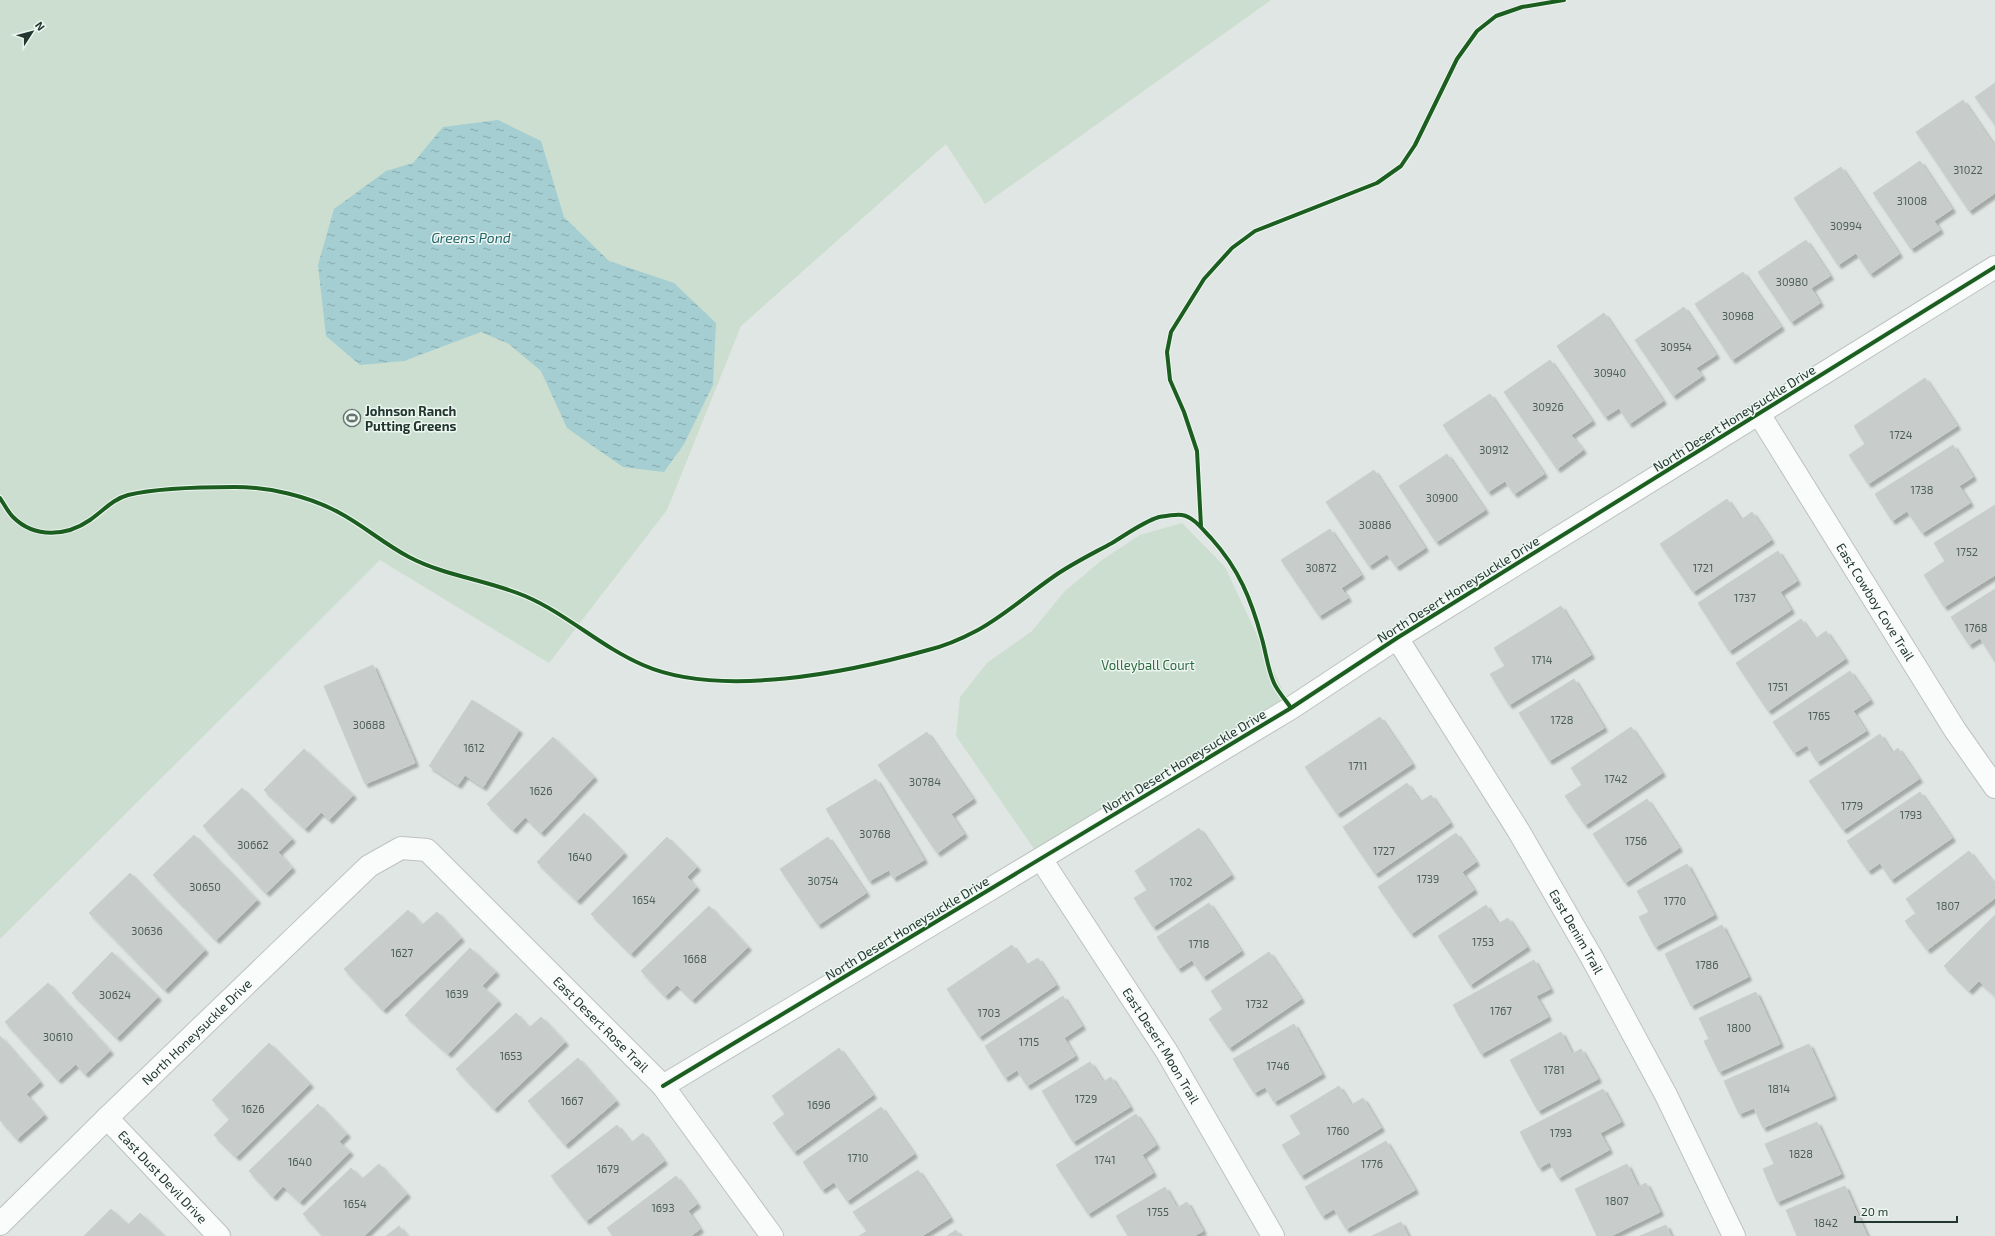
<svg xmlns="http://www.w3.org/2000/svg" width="1995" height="1236" viewBox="0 0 1995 1236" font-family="'Exo 2',sans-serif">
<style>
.green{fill:#cbdecf}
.water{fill:url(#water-ripples)}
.building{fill:#c8cdcb;stroke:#c9cfcc;filter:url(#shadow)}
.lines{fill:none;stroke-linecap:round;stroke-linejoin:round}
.street-casing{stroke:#bdc3c0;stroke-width:24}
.street{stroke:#fafbfb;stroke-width:22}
.cycleway-casing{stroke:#eef6f1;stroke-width:6}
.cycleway{stroke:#1b5e20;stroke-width:4}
.labels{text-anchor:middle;stroke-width:3;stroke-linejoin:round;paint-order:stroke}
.number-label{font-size:11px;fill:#4c5d58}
.poi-label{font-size:13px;font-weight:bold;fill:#213730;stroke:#eef6f1;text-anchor:start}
.street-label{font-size:13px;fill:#213730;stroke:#eef6f1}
.park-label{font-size:13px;fill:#2f6a42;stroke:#eef6f1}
.water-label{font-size:14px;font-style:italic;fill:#21656d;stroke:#eef6f1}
</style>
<defs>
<pattern id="water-ripples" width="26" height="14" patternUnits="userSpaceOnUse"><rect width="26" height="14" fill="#a4ced2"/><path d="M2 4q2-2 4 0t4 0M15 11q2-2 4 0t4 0" fill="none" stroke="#85a8ab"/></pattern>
<filter id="shadow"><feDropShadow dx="3.5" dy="3.5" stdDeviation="1" flood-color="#0004"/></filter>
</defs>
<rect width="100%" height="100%" fill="#e0e6e3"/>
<path class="green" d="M0 0H1271L985 204 946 144 741 326 667 510 549 663 380 560 0 939Z
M1182 523 1225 567 1291 708 1041 859 956 736 960 697 987 663 1032 631 1064 592 1102 560 1140 535Z"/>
<path class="water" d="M498 120 541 141 564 217 609 261 674 283 716 323 713 385 684 444 664 472 623 467 567 428 541 371 509 344 481 332 404 361 360 365 326 336 318 265 334 209 386 171 413 163 443 127Z"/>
<path class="building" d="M1995 83V125L1975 97Z
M1963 100 1995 147V193L1969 211 1916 132Z
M1920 161 1952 209 1934 221 1940 230 1911 249 1873 193Z
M1841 167 1899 254 1870 274 1856 253 1838 265 1794 198Z
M1806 240 1830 276 1811 288 1820 303 1791 322 1758 272Z
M1743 272 1781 327 1732 360 1695 304Z
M1684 307 1716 355 1696 368 1702 376 1673 396 1635 340Z
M1604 313 1663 401 1629 424 1619 408 1605 417 1557 346Z
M1550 360 1592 421 1571 435 1583 450 1557 469 1504 392Z
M1925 378 1957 426 1868 484 1849 455 1865 444 1854 426Z
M1490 394 1544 474 1514 494 1505 481 1488 492 1443 425Z
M1953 445 1973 477 1959 486 1970 503 1922 533 1907 511 1892 521 1875 494Z
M1447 454 1485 510 1436 542 1399 486Z
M1374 470 1425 548 1396 567 1387 554 1369 566 1326 502Z
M1727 499 1741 520 1752 512 1771 540 1693 592 1660 544Z
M1995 505V575L1944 607 1924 575 1945 561 1934 543Z
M1330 529 1361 575 1341 588 1348 598 1319 616 1281 560Z
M1778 551 1797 581 1780 592 1791 610 1729 651 1698 603Z
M1995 589V658L1993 659 1980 638 1969 645 1951 617Z
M1561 606 1591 655 1509 705 1490 674 1505 666 1494 648Z
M1801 619 1815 639 1826 631 1845 659 1768 711 1736 663Z
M373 665 415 763 365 784 324 686Z
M1850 671 1870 700 1853 711 1866 731 1817 762 1807 745 1794 753 1773 722Z
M1574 679 1604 728 1549 761 1519 713Z
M472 700 519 730 483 787 465 775 458 785 429 766Z
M1380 717 1412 764 1337 814 1305 767Z
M1631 727 1662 773 1585 825 1565 796 1582 785 1571 768Z
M927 732 973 799 951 814 964 834 937 853 878 765Z
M1880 734 1892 753 1898 748 1919 779 1843 830 1809 781Z
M553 737 594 777 541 833 525 817 513 830 487 804Z
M304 749 353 795 329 820 321 812 305 829 264 790Z
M876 779 924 860 893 878 889 870 869 881 826 809Z
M1407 783 1420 802 1431 795 1450 823 1375 874 1343 827Z
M242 788 292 839 278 852 292 868 266 893 203 826Z
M1920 792 1952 838 1891 880 1880 863 1868 871 1847 841Z
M1647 799 1679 848 1625 883 1593 834Z
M584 813 624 853 577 901 537 862Z
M1199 828 1231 875 1153 927 1134 898 1147 890 1135 871Z
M1456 833 1476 862 1462 872 1474 890 1411 934 1378 887Z
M194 835 257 900 216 940 153 875Z
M667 837 697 867 687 877 696 887 631 954 591 914Z
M828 837 866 893 818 925 780 869Z
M1969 851 1995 885V898L1927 950 1905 921 1916 913 1906 899Z
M1687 864 1714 915 1655 947 1639 917 1649 912 1637 891Z
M130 873 205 950 165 990 89 913Z
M1209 903 1241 951 1203 977 1192 960 1178 969 1157 937Z
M1486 905 1498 924 1508 918 1527 947 1470 985 1438 936Z
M709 906 748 947 692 1000 677 985 665 996 641 971Z
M408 910 422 925 437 912 461 938 383 1010 344 969Z
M1995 915V996L1979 981 1969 991 1944 966Z
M1722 925 1748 977 1691 1006 1665 954Z
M1012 945 1026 965 1038 958 1056 985 979 1037 947 989Z
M470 948 496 972 482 986 498 1001 448 1054 405 1015Z
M112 952 158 997 117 1038 72 993Z
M1269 952 1301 999 1229 1048 1209 1019 1223 1009 1211 991Z
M1534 960 1550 989 1536 996 1548 1017 1481 1054 1453 1005Z
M48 983 110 1051 85 1074 76 1064 58 1080 5 1022Z
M1756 992 1780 1044 1719 1072 1704 1041 1709 1039 1699 1018Z
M1063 996 1082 1026 1064 1038 1075 1056 1027 1086 1017 1070 1005 1078 985 1046Z
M516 1013 529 1028 541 1017 565 1042 494 1109 456 1069Z
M1294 1024 1322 1074 1274 1102 1265 1087 1254 1093 1233 1059Z
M1561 1032 1572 1054 1581 1049 1598 1079 1538 1111 1510 1060Z
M0 1036 40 1082 26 1094 44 1115 17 1139 0 1120Z
M269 1043 310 1084 236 1157 214 1135 230 1119 212 1100Z
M1809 1044 1833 1096 1763 1128 1754 1108 1739 1114 1724 1081Z
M839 1048 873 1095 794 1152 773 1123 785 1114 772 1096Z
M578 1058 616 1101 565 1145 528 1101Z
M1090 1062 1103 1082 1111 1077 1130 1107 1073 1142 1042 1091Z
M1339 1086 1351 1105 1363 1098 1381 1128 1301 1176 1282 1145 1301 1134 1290 1116Z
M1603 1089 1621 1122 1600 1133 1609 1150 1558 1178 1550 1162 1539 1168 1520 1132Z
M318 1104 347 1134 339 1142 350 1152 300 1202 283 1186 273 1197 249 1171Z
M881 1107 914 1154 847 1201 834 1182 822 1190 803 1162Z
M1136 1114 1156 1145 1142 1155 1153 1173 1088 1214 1056 1165Z
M1817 1122 1841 1174 1777 1202 1763 1169 1774 1164 1765 1144Z
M617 1125 631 1143 643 1133 664 1161 586 1221 551 1176Z
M1386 1141 1415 1190 1346 1229 1334 1209 1322 1216 1305 1187Z
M379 1164 407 1194 364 1236H323L303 1214 351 1168 362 1179Z
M1627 1164 1638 1187 1646 1183 1660 1212 1611 1236H1597L1575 1189Z
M918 1170 950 1218 922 1236H859L867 1231 853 1212Z
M676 1176 697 1204 688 1211 700 1229 691 1236H613L607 1228Z
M1845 1186 1867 1236H1797L1786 1210Z
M1165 1187 1177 1208 1187 1202 1203 1231 1194 1236H1128L1116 1216Z
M111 1209 128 1225 140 1213 164 1236H84Z
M1401 1222 1408 1236H1372Z
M1666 1225 1671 1236H1640Z
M399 1226 407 1236H386Z
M956 1230 960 1236H947Z"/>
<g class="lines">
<defs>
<g id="street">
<path id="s1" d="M1759 414 1955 730 1995 787"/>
<path id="s2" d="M1397 638 1518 830 1592 958 1666 1095 1734 1236"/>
<path id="s3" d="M1041 859 1167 1052 1273 1236"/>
<path d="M663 1086 1291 708 1397 638 1995 267"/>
<path id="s4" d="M107 1118 219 1236"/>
<path id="s5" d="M0 1224 107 1118 369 866 401 848 427 850 663 1086 772 1236"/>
</g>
</defs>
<use href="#street" class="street-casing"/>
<use href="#street" class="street"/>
<defs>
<path id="cycleway" d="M0 498C4 504 8 512 13 517 35 539 67 536 90 520 103 511 113 499 128 495 157 488 205 487 235 487 269 487 308 496 338 512 363 525 384 544 409 557 445 576 487 580 525 596 567 614 601 647 643 665 720 699 850 672 928 650 945 646 963 638 978 630 1005 615 1027 595 1053 577 1071 564 1092 554 1112 543 1127 534 1143 522 1159 517 1165 516 1176 514 1182 515 1194 517 1203 530 1211 538 1239 569 1251 599 1262 639 1266 653 1268 670 1274 683 1278 692 1286 700 1291 708
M1201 526 1197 451 1184 412 1170 380 1167 352 1171 332 1204 279 1232 248 1255 231 1377 183 1401 166 1415 145 1457 59 1477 31 1496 16 1522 7 1564 0
M663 1086 1291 708 1397 638 1995 267"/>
</defs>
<use href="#cycleway" class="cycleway-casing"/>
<use href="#cycleway" class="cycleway"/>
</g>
<defs>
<symbol id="stadium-ring" viewBox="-11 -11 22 22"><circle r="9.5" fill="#eef6f1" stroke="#64746f" stroke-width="1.5"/><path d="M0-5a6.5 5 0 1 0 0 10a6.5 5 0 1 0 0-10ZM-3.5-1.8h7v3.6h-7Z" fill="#64746f"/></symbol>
</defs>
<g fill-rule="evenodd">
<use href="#stadium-ring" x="342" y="408" width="20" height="20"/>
</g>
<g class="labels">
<g class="number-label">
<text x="1968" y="174">31022</text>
<text x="1912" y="205">31008</text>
<text x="1846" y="230">30994</text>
<text x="1792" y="286">30980</text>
<text x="1738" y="320">30968</text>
<text x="1676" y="351">30954</text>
<text x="1610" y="377">30940</text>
<text x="1548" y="411">30926</text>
<text x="1901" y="439">1724</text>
<text x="1494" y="454">30912</text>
<text x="1922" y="494">1738</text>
<text x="1442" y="502">30900</text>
<text x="1375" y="529">30886</text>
<text x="1967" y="556">1752</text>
<text x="1321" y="572">30872</text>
<text x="1703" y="572">1721</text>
<text x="1745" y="602">1737</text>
<text x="1976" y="632">1768</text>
<text x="1542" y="664">1714</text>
<text x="1778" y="691">1751</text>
<text x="1819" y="720">1765</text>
<text x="1562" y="724">1728</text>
<text x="369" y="729">30688</text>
<text x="474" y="752">1612</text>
<text x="1358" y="770">1711</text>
<text x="1616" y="783">1742</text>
<text x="925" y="786">30784</text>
<text x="541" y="795">1626</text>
<text x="1852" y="810">1779</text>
<text x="1911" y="819">1793</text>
<text x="875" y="838">30768</text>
<text x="1636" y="845">1756</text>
<text x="253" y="849">30662</text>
<text x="1384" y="855">1727</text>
<text x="580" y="861">1640</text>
<text x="1428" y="883">1739</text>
<text x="823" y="885">30754</text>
<text x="1181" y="886">1702</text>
<text x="205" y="891">30650</text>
<text x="644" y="904">1654</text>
<text x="1675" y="905">1770</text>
<text x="1948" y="910">1807</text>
<text x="147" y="935">30636</text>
<text x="1483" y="946">1753</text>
<text x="1199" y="948">1718</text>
<text x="402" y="957">1627</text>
<text x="695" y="963">1668</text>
<text x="1707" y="969">1786</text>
<text x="457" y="998">1639</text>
<text x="115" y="999">30624</text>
<text x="1257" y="1008">1732</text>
<text x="1501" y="1015">1767</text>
<text x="989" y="1017">1703</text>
<text x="1739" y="1032">1800</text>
<text x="58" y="1041">30610</text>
<text x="1029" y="1046">1715</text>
<text x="511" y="1060">1653</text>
<text x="1278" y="1070">1746</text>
<text x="1554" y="1074">1781</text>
<text x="1779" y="1093">1814</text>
<text x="1086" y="1103">1729</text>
<text x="572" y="1105">1667</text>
<text x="819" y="1109">1696</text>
<text x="253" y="1113">1626</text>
<text x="1338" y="1135">1760</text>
<text x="1561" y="1137">1793</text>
<text x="1801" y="1158">1828</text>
<text x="858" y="1162">1710</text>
<text x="1105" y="1164">1741</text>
<text x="300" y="1166">1640</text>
<text x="1372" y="1168">1776</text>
<text x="608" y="1173">1679</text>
<text x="1617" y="1205">1807</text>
<text x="355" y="1208">1654</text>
<text x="663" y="1212">1693</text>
<text x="1158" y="1216">1755</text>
<text x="1826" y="1227">1842</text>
</g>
<g class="poi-label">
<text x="365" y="416">Johnson Ranch<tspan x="365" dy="15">Putting Greens</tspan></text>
</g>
<g class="street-label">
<text transform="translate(1734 418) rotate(-32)" y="5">North Desert Honeysuckle Drive</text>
<text transform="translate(1458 589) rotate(-32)" y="5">North Desert Honeysuckle Drive</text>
<text dy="5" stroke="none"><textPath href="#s1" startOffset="221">East Cowboy Cove Trail</textPath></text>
<text transform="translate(1184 761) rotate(-31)" y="5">North Desert Honeysuckle Drive</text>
<text transform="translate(907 928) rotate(-31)" y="5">North Desert Honeysuckle Drive</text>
<text dy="5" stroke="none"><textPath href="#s2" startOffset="344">East Denim Trail</textPath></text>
<text dy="5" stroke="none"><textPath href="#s5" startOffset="823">East Desert Rose Trail</textPath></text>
<text dy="5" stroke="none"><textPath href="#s5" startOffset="275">North Honeysuckle Drive</textPath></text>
<text dy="5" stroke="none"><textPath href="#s3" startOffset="222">East Desert Moon Trail</textPath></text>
<text dy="5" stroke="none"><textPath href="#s4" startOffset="81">East Dust Devil Drive</textPath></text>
</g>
<g class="park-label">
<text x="1148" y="670">Volleyball Court</text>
</g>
<g class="water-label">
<text x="471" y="243">Greens Pond</text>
</g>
</g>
<g transform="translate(32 32) rotate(54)" stroke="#eef6f1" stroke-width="3" paint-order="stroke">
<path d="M0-3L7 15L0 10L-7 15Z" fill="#213730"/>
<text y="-6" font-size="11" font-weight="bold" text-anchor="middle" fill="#213730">N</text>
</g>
<path d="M1855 1216v6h102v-6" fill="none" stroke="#213730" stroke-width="2"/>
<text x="1861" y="1216" font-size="12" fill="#213730" stroke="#eef6f1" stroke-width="3" paint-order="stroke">20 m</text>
</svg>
